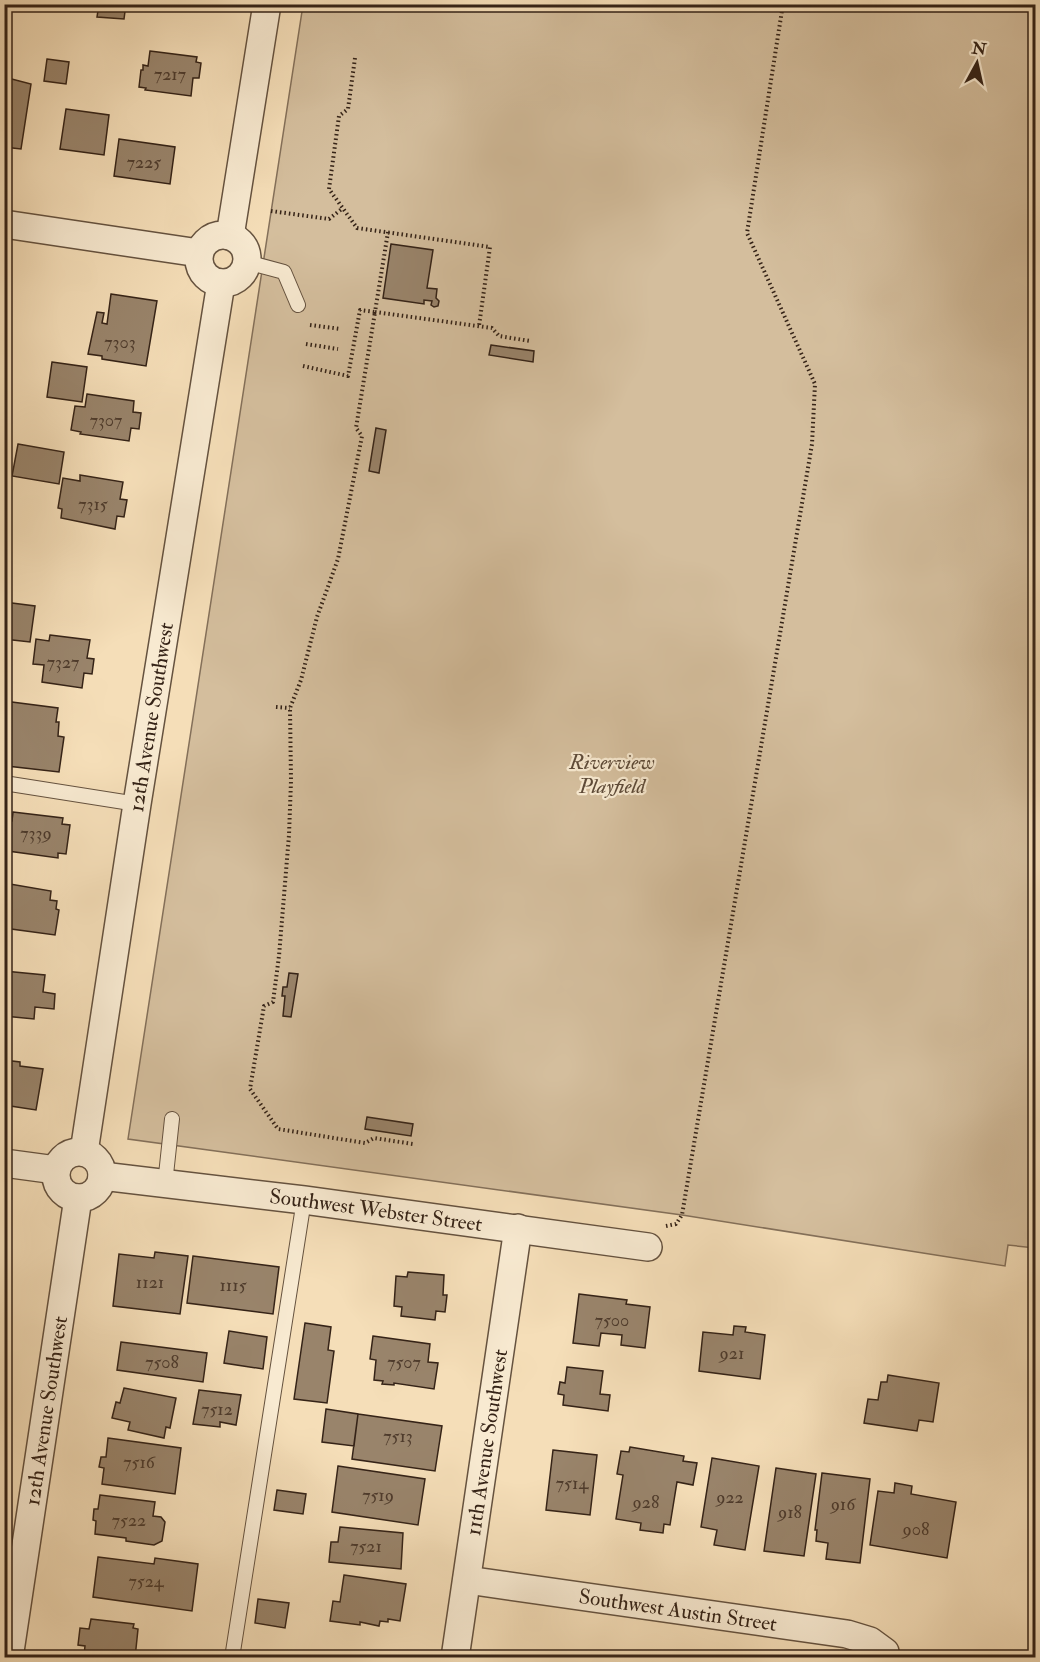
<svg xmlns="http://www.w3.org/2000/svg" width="1040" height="1662" viewBox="0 0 1040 1662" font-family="'IM FELL Double Pica',serif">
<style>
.green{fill:#d4be9d;stroke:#84705a;stroke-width:1.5}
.building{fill:#99846b;stroke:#352317;stroke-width:1.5}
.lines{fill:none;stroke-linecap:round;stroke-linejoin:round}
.service-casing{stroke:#65523f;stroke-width:16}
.minor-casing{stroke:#65523f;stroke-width:30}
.path{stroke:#352317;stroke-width:4;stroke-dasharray:1.5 3;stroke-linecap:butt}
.service{stroke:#f8ead1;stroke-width:14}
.minor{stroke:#f8ead1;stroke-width:27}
.labels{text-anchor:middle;stroke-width:4.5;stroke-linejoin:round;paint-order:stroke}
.number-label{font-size:18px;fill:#4e3b2c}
.street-label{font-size:21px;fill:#352317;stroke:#f8ead1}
.park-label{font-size:21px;font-style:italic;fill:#5d4a38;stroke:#f8ead1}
</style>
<rect width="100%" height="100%" fill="#f5deb8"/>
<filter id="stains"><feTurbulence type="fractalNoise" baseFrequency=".00333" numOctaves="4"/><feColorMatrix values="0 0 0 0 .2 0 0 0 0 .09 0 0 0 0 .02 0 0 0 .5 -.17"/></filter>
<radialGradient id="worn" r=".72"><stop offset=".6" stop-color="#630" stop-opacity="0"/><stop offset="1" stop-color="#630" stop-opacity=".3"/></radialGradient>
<path class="green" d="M303 5H1035V1248L1008 1245 1005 1266 682 1215 128 1139Z"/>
<path class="building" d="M99 4H126L124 19 97 17Z
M150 51 197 57 196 62 201 63 199 78H193L191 96 145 90 146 88 139 87 141 70H143V65L148 66Z
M47 59 69 62 66 84 44 81Z
M4 77 31 84 21 149 4 147Z
M66 109 109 115 104 155 60 149Z
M119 139 175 147 170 184 114 176Z
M391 244 433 250 427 288 437 289 436 298 439 301 438 306 434 307 431 305 432 301 424 300V304L383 298Z
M111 294 157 301 146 366 102 359V356L88 354 97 312 104 313 102 323 107 324Z
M491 345 534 351 533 362 489 355Z
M52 362 87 367 82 402 47 397Z
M87 394 134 401 133 412 141 413 139 429 131 428 129 441 80 434 81 432 71 430 75 406 85 407Z
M376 428 386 430 379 473 369 471Z
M18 444 64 452 59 484 12 476Z
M80 475 123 482 120 499 127 500 124 517 117 516 115 529 61 518 62 509 58 508 63 478 80 481Z
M4 602 35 606 30 642 4 639Z
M50 635 90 640 87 658 94 659 92 674 84 673 82 688 42 682 44 665 33 664 36 639 49 641Z
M4 701 58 708 56 722H59L58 736 64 737 59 772 7 766 8 762 4 761Z
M13 812 63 818 62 824 70 825 66 854 58 853V858L8 851 9 842H4V820L12 821Z
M4 883 51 891 50 900 57 901 56 909 59 910 55 935 4 928Z
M4 971 45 975 43 992 55 994 54 1009 35 1007 34 1019 4 1016Z
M289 973 298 974 291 1017 283 1016 285 996H282L283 987H287Z
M4 1060 20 1062V1066L43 1069 36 1110 4 1105Z
M367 1117 413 1124 411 1136 365 1129Z
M155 1252 188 1256 180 1314 113 1306 119 1254 154 1258Z
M193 1256 279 1267 273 1314 187 1303Z
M408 1272 444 1275 443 1295H447L445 1312 436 1311 435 1320 401 1316 402 1307 394 1306 396 1276 407 1277Z
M579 1294 627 1300 626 1304 650 1307 645 1348 621 1345 622 1335 601 1333 599 1346 573 1343Z
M305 1323 331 1327 328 1350 334 1351 327 1403 294 1399Z
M734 1326 746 1327 745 1332 765 1335 760 1379 699 1371 703 1332 733 1335Z
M229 1331 267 1337 263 1369 224 1363Z
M373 1336 430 1344 428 1362 438 1363 434 1389 394 1383V1385L382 1384 383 1381 374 1380 376 1360 370 1359Z
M121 1342 207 1353 203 1382 117 1370Z
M567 1367 603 1371 600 1394 610 1395 608 1411 563 1405 564 1395 558 1394 560 1382 565 1383Z
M888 1375 939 1383 933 1422 919 1420 917 1431 864 1423 868 1399 878 1400 881 1382H887Z
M124 1388 176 1398 170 1428 166 1427 164 1438 128 1430 130 1422 112 1418 116 1402 120 1403Z
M199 1390 241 1395 236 1425 220 1422V1427L193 1424Z
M326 1409 358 1414 354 1446 322 1442Z
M358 1414 442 1426 435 1471 352 1459Z
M108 1438 181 1448 175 1494 102 1484 104 1468 99 1467 101 1457H106Z
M630 1447 684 1456 683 1461 697 1463 693 1485 677 1482 670 1525 664 1524 663 1533 640 1530 641 1523 616 1519 623 1475 617 1474 621 1451 629 1452Z
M553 1450 597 1455 590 1515 546 1510Z
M712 1458 759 1466 745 1550 714 1545 717 1530 701 1527Z
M338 1466 425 1479 418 1525 332 1512Z
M776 1468 816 1474 804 1556 764 1551Z
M822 1473 870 1479 860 1563 826 1559 828 1543 816 1541 817 1530H815Z
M895 1483 912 1486 911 1494 956 1502 947 1558 870 1545 878 1491 894 1493Z
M277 1490 306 1494 303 1514 274 1510Z
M100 1495 155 1502 153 1516 161 1517 165 1522 162 1541 154 1545 126 1541V1538L95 1534 96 1521 93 1520 94 1509H98Z
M340 1527 403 1533 401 1569 329 1562 331 1542H338Z
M98 1557 154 1564 155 1558 198 1564 192 1611 93 1597Z
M344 1575 406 1584 400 1621 388 1619V1622L380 1621 379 1626 360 1622V1625L330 1621 333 1601 340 1602Z
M258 1599 289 1603 285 1628 255 1623Z
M91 1619 134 1624 133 1628 138 1629 135 1658H106L84 1655 85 1646 78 1645 80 1628 89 1629Z"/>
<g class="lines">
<defs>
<path id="service" d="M247 262 284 272 298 305
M4 783 137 804
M165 1184 172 1119
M232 1658 304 1200"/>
<g id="minor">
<path d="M4 224 199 253"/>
<circle cx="223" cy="259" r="24"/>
<path d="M230 236 267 4"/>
<circle cx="79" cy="1175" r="23"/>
<path id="s1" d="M84 1152 137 804 221 283"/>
<path d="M4 1163 56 1170"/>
<path id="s2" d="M102 1176 304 1200 648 1247"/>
<path id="s3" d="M467 1580 847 1634 870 1641 885 1652"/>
<path id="s4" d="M9 1658 78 1198"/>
<path id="s5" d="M455 1658 518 1228"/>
</g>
</defs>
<use href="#service" class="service-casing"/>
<use href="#minor" class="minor-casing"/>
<path class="path" d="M355 58 348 109 339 116 329 189 357 228 490 247 479 326
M271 211 329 219 343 208
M388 232 375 312 492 328 499 336 530 341
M310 325 341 329
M306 344 338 349
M303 366 348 376 360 310 375 312 356 428 362 436 338 559 317 617 301 680 290 708 291 781 289 835 279 956 273 1002 264 1006 250 1089 278 1129 365 1143 374 1138 413 1144
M276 707 290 708
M666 1226 676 1224 682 1215 812 444 815 384 747 233 783 4"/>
<use href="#service" class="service"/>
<use href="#minor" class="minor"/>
</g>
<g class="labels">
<g class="number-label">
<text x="170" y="80">7217</text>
<text x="144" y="168">7225</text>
<text x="120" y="348">7303</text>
<text x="106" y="426">7307</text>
<text x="93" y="510">7315</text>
<text x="63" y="668">7327</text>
<text x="36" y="839">7339</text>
<text x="150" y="1288">1121</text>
<text x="233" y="1291">1115</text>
<text x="612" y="1326">7500</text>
<text x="732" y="1359">921</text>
<text x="162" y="1368">7508</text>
<text x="404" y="1368">7507</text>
<text x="217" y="1415">7512</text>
<text x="398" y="1442">7513</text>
<text x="139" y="1468">7516</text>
<text x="572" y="1489">7514</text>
<text x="378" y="1501">7519</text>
<text x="730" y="1503">922</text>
<text x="646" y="1508">928</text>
<text x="843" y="1510">916</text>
<text x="790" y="1518">918</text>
<text x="129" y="1526">7522</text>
<text x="916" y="1535">908</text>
<text x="366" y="1552">7521</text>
<text x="146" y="1587">7524</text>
</g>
<g class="street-label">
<text dy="7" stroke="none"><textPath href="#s1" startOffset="440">12th Avenue Southwest</textPath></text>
<text dy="7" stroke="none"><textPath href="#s2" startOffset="276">Southwest Webster Street</textPath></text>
<text dy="7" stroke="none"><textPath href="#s4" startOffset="250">12th Avenue Southwest</textPath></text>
<text dy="7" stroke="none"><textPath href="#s5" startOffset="218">11th Avenue Southwest</textPath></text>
<text dy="7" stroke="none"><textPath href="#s3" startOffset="213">Southwest Austin Street</textPath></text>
</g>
<g class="park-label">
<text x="612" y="769">Riverview<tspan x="612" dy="24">Playfield</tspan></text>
</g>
</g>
<rect width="1040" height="1662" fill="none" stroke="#f5deb8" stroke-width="24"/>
<rect x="6" y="6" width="1028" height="1650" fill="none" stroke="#352317" stroke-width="3"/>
<rect x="12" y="12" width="1016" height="1638" fill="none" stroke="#352317" stroke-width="1.5"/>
<g transform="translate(977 63) rotate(8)" stroke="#f8ead1" stroke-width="4.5" paint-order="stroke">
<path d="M0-4.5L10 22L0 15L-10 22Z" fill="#352317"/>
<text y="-9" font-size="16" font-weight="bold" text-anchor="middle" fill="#352317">N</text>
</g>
<rect width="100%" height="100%" filter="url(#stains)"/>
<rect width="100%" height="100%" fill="url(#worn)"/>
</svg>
